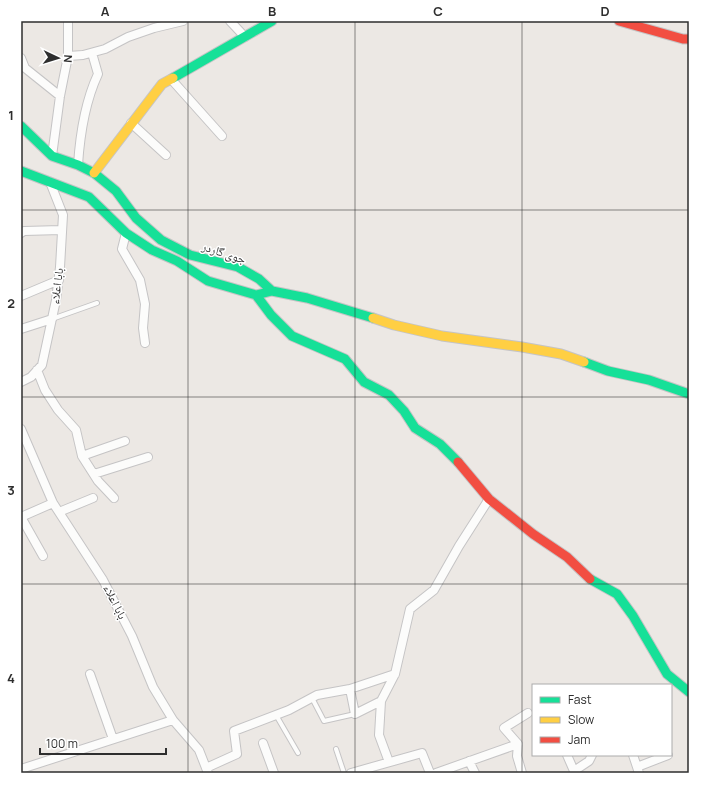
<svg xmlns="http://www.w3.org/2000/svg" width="710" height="794" viewBox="0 0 710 794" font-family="Manrope,'Noto Naskh Arabic',sans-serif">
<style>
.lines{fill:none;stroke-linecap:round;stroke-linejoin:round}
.lane-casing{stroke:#c5c4c5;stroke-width:6}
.street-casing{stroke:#c5c4c5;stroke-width:10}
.fast-casing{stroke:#c5c4c5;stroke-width:11}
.slow-casing{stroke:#c5c4c5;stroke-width:11}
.jam-casing{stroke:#c5c4c5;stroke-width:11}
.lane{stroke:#fcfcfb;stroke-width:4}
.street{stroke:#fcfcfb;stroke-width:8}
.fast{stroke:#16e098;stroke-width:9}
.slow{stroke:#ffcf43;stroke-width:9}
.jam{stroke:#f24e42;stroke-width:9}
.grid{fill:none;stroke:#2e2e2e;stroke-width:1;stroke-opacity:0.55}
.labels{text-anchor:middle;stroke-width:3;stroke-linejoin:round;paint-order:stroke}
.street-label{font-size:12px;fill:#2e2e2e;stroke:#fff}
.neatline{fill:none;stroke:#2e2e2e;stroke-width:1.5}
.grid-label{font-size:13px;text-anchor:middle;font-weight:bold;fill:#2e2e2e}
</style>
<rect width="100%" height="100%" fill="#ece8e4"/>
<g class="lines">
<defs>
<path id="lane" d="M52 319 97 303
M312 698 324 721 355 714
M276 715 298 753
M336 749 344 773"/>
<path id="street" d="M230 21 245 37
M68 56 83 55 105 49 128 37 154 28 183 21
M21 58 25 68 60 96
M171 79 222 136
M131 123 166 155
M52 156 60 96 68 56V21
M78 165C80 134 85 102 98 74L92 53
M21 233 24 231 61 230
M126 233 122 249 140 280 145 304 143 328 145 343
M21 296 59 280
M21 329 52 319
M37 370 45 390 58 410 76 430 82 456 98 481 114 498
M21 382 31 377 42 365 56 300 60 267 63 215 50 182
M21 429 53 503 103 580 132 636 153 687 173 720 199 750 208 773
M82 456 125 441
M94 474 148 457
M59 512 93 498
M21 517 43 556
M21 517 53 503
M90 674 113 739
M350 689 355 714 381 701
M263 743 274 773
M518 744 504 728 528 713
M567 755 574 771
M633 755 639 773
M469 761 475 773
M389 762 379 735 381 701 395 674 410 609 434 590 459 546 489 499
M637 767 668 755
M206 768 237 754 234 731 289 710 317 695 350 689 395 674
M21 769 173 720
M351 773 422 753 430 773
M436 773 518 744 517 756 522 773
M575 773 574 771 589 761 592 755"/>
<path id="fast" d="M173 78 272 21
M21 126 52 156 78 165 94 173 116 191 136 218 161 240 190 255 238 267 259 279 272 291
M21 171 89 197 126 233 152 250 177 261 208 281 256 295 272 291 307 298 373 318
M256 295 271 315 292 336 345 359 364 382 389 395 404 411 415 428 440 444 458 462
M584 362 608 371 649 380 689 394
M590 579 617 594 633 616 667 674 689 692"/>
<path id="slow" d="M94 173 162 84 173 78
M373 318 394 325 442 336 522 347 561 354 584 362"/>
<path id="jam" d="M619 21 683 39H689
M458 462 489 499 533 534 567 557 590 579"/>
</defs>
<use href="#lane" class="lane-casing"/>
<use href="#street" class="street-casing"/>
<use href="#fast" class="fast-casing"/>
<use href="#slow" class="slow-casing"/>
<use href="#jam" class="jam-casing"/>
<use href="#lane" class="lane"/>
<use href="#street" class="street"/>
<use href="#fast" class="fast"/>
<use href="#slow" class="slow"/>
<use href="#jam" class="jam"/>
</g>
<path class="grid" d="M188 21V773M355 21V773M522 21V773M21 210H689M21 397H689M21 584H689"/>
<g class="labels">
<g class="street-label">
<text transform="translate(224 253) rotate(18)" y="4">جوی گاردر</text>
<text transform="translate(57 286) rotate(-83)" y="4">بابا اعلاء</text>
<text transform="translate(115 602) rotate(63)" y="4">بابا اعلاء</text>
</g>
</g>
<rect width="710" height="794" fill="none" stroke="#ffffff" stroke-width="44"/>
<rect x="532" y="684" width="140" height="72" fill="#ffffff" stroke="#ababab"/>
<rect x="540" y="697" width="20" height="6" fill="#16e098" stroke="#ababab"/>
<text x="568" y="704" font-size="12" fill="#2e2e2e">Fast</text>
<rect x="540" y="717" width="20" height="6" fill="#ffcf43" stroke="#ababab"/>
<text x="568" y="724" font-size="12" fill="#2e2e2e">Slow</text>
<rect x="540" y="737" width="20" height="6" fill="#f24e42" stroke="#ababab"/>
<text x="568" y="744" font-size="12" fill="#2e2e2e">Jam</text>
<g transform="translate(58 58) rotate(94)" stroke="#ffffff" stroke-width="3" paint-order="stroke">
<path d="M0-3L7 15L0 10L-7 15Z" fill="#2e2e2e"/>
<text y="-6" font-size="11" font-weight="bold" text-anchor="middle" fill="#2e2e2e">N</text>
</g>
<path d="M40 748v6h126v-6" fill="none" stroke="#2e2e2e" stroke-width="2"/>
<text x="46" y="748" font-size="12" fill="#2e2e2e" stroke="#ffffff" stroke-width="3" paint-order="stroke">100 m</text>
<rect x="22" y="22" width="666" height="750" class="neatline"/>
<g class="grid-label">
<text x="105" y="16">A</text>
<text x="272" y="16">B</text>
<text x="438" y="16">C</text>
<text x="605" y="16">D</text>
<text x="11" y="120">1</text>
<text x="11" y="308">2</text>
<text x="11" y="495">3</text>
<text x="11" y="683">4</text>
</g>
</svg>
